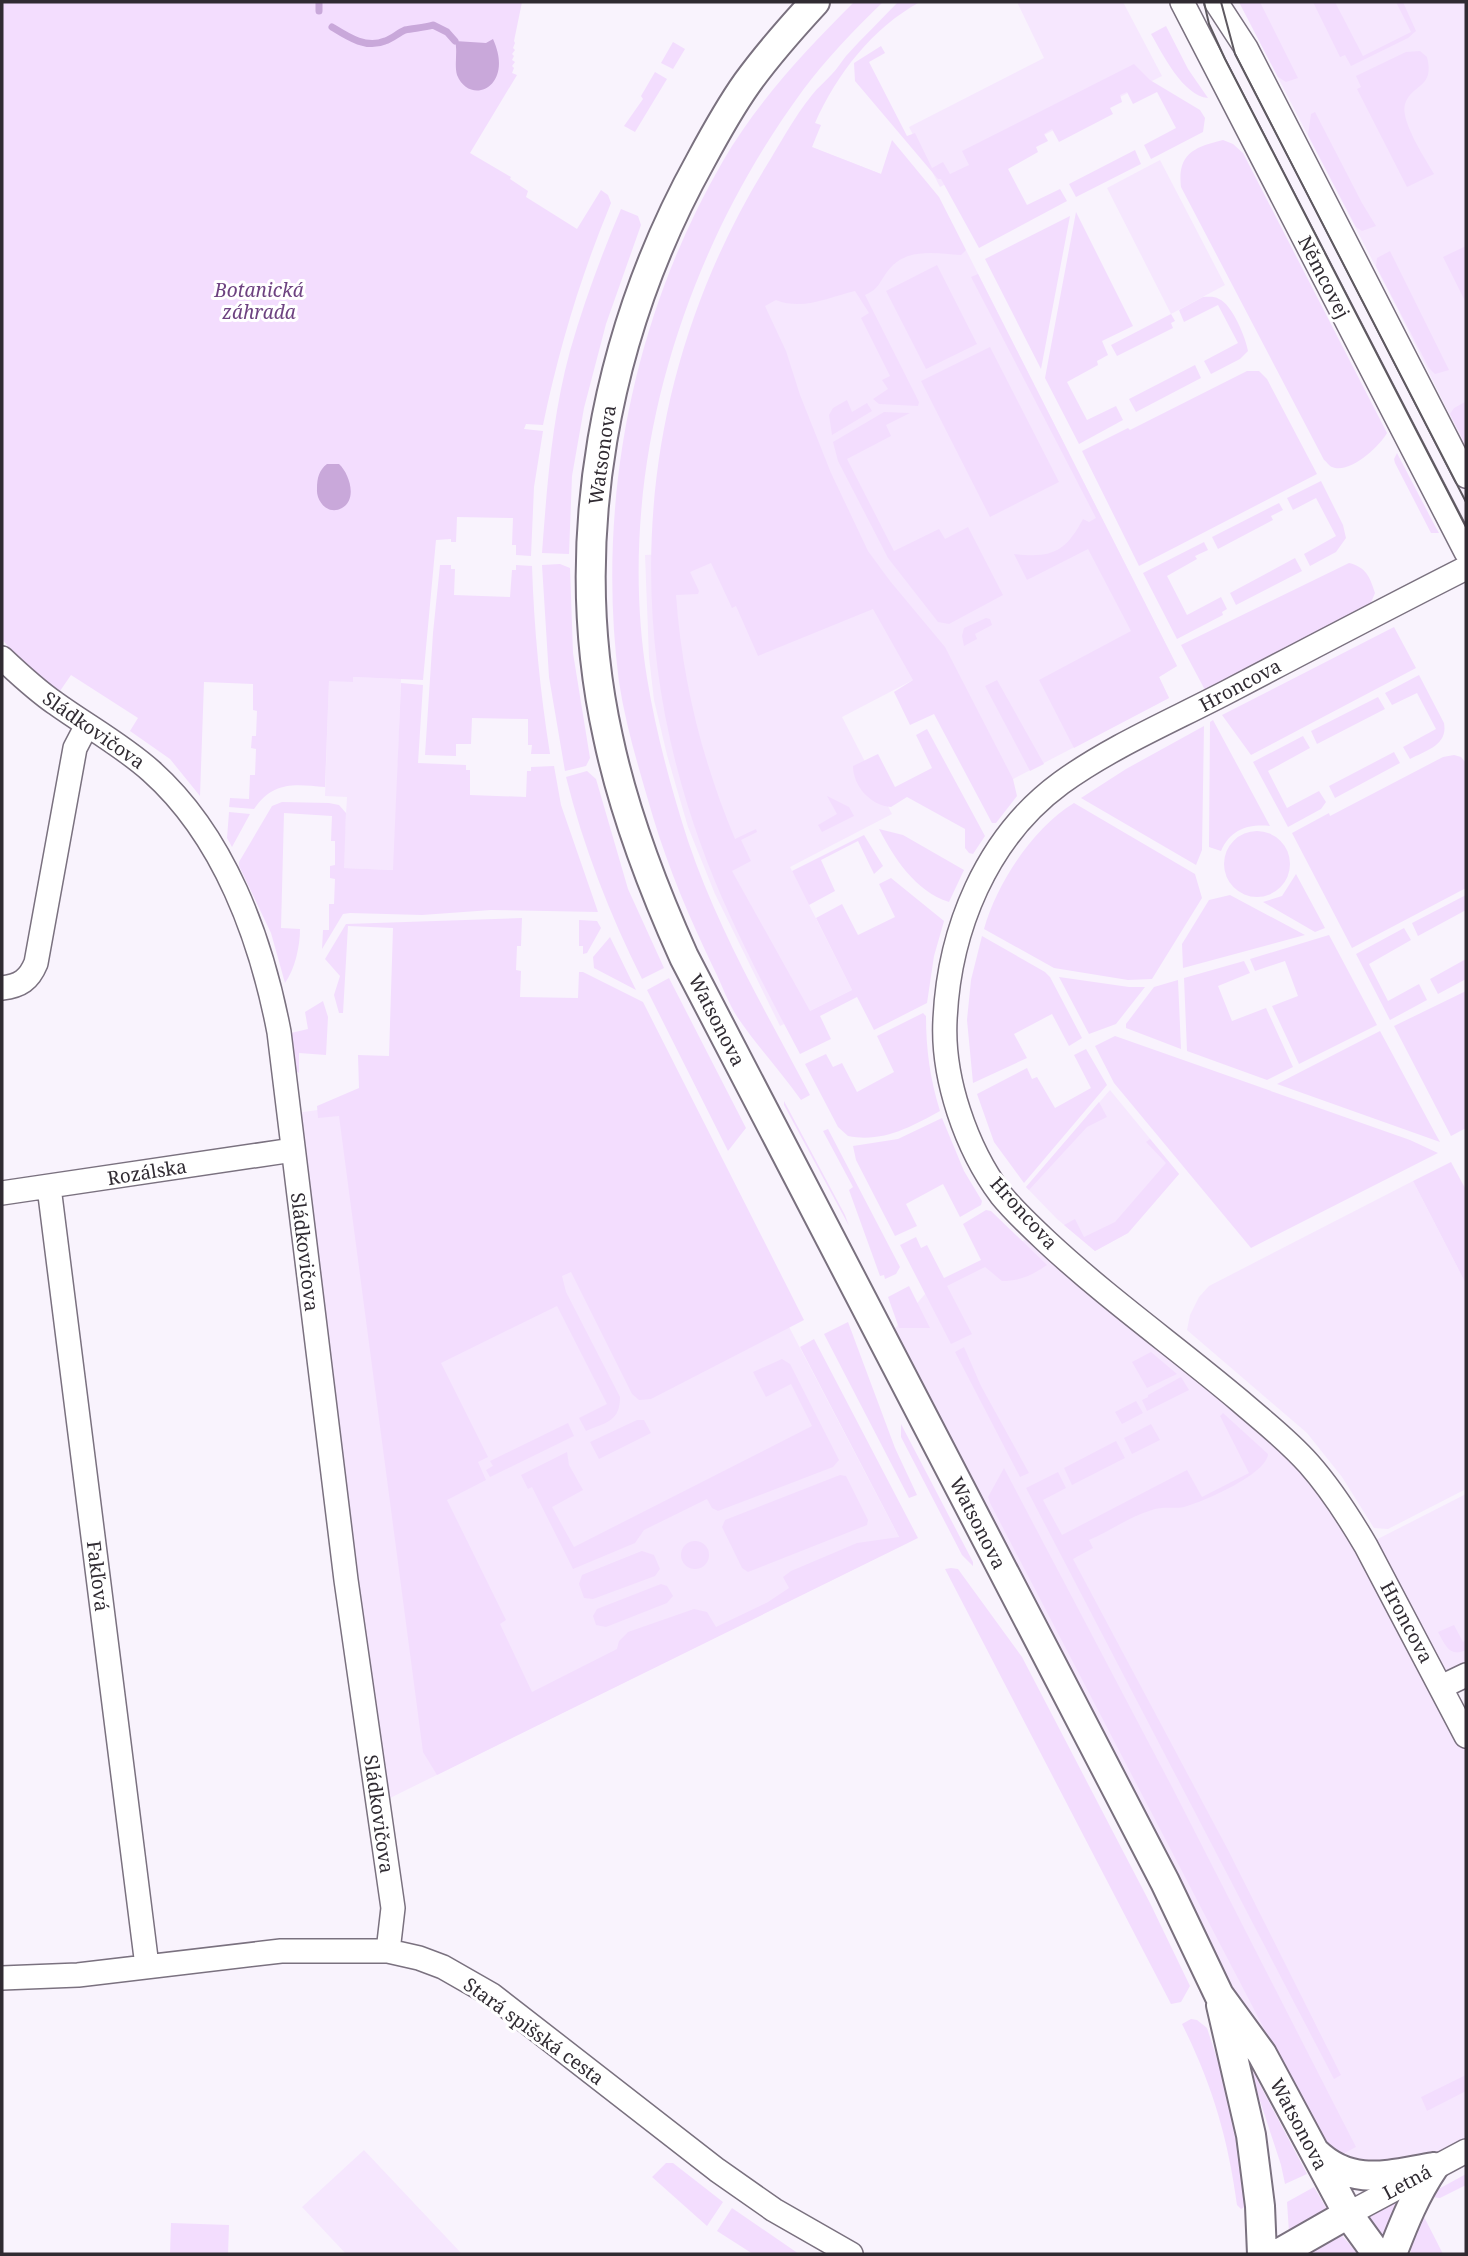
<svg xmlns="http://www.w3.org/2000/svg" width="1468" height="2256" viewBox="0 0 1468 2256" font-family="'Noto Serif',serif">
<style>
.built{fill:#f6e7fe}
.green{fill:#f3ddfe}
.water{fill:#c9a8da}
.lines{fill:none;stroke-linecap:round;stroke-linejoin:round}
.stream{stroke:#c9a8da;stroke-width:7}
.minor-casing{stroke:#7a717f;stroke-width:26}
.tertiary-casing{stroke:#7a717f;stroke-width:32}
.minor{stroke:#fff;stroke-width:23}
.tertiary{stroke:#fff;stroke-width:28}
.tram{stroke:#5e5960;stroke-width:2}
.labels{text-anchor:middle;stroke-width:6;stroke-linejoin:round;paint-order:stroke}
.street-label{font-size:19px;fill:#302b32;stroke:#fff}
.park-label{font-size:19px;font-style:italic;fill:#6d4280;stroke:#fff}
</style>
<rect width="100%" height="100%" fill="#f9f3fd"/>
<path class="built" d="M1017 2H1123L1162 76 940 187 909 127 1044 58Z
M1239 2H1466V448L1397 308Z
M798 142 881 174 916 244 966 250 1177 666 1159 677 1169 698 988 792 913 680 842 717 892 814 790 867 852 990 780 1026 715 894 688 827 667 755 654 700 649 657 645 555 666 554Z
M1160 160 1225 285 1171 314 1107 188Z
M329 676 401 679 394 870 343 868 347 797 325 796Z
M490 1012 638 1038 903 1545 386 1800 289 1114 339 1107Z
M1110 1090 1179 1174 1128 1233 1095 1251 1057 1219 1026 1187Z
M1413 1181 1466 1284V1489L1388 1529 1374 1528 1342 1477 1307 1433 1187 1330 1190 1315 1199 1297 1209 1286Z
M1039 1233 1275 1431 1366 1545 1466 1494V1675L1442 1688 1466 1736V2146L1410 2171 1323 2160 883 1342 933 1285Z
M364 2150 462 2254H346L302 2207Z"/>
<path class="green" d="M2 2H522L514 41 515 43 513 48 515 50 512 54 514 56 512 60 515 62 512 66 514 68 512 73 517 75 470 153 511 177 510 179 528 191 526 197 577 229 601 190 608 195 611 203C581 275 559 348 543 425L526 424 524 429 543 431 534 487 531 556 516 555V545H512L513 518 457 517 456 542H451V539L436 540 423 680 353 677V682L329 681 325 787C294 784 273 781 254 809L229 807 230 798 249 799 250 775H255L256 749 251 748 252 736H256L257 711 253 710V684L204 682 200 796 170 759 130 731 138 718 71 675 60 691C36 677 19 661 2 639Z
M854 2H883C855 29 826 59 803 90 681 256 614 473 647 678 656 733 671 788 688 841 718 930 766 1012 810 1095L801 1100C781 1072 757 1046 738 1018 728 1003 722 985 714 969 690 919 669 870 653 817 640 772 626 728 619 682 596 504 632 317 723 161 757 102 806 50 854 2Z
M898 2H920C872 28 837 74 815 123L821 125 812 147 881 174 892 140 939 197 966 250 961 255C934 253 905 247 887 272 878 284 880 288 865 295L919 402 918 406 879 404 873 399 888 389 882 380 890 376 861 318 869 313 855 291C829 297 803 311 776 300L765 306 786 351 800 395 831 473 868 551 890 581 945 647 1013 779 1017 796 996 823H992L934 714 910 725 894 692 913 680 873 609 758 656 736 606 732 608 711 563 690 572 699 591 698 594 676 595C682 680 702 760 735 839L756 829 757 832 741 840 751 861 732 871 810 1011 852 990 816 918 842 904 858 935 895 917 879 884 891 878 944 921 934 956 927 1003 874 1030 857 997 820 1016 831 1039 800 1054C764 986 727 917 701 845 618 617 638 376 765 168 780 144 794 117 812 95 818 87 826 81 832 74 837 69 841 62 846 56 863 37 881 20 898 2Z
M1239 2H1260L1298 78 1286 82 1278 77Z
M1313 2H1335L1363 56 1411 32 1396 2H1403L1416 31 1408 38 1351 66 1345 55 1340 57Z
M1166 26 1188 69 1208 98C1183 96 1162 53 1151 34Z
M673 42 685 49 673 69 661 63Z
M881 46 885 53 869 62 907 136 915 133 932 168 943 162 950 174 969 165 962 151 1134 64 1150 80 1200 110 1205 118 1203 132 1151 159 1144 145 1176 128 1157 92 1133 104 1127 92 1120 95 1122 102 1110 108 1113 114 1059 142 1052 129 1044 134 1048 141 1036 147 1038 152 1008 169 1027 205 1060 189 1067 201 979 248 941 179H938L855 81 854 63Z
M1420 51 1427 57C1435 89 1412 83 1405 104 1400 121 1425 158 1434 174L1407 187 1357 89 1361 87 1356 76 1406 52Z
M655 72 667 79 635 132 624 126 643 99 641 96Z
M1315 112 1362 203 1376 226 1362 231 1356 227 1308 135 1311 114Z
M1223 140 1233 144 1243 153 1387 433C1380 446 1349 475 1332 467 1329 466 1327 462 1324 460L1181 187C1177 154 1194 147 1223 140Z
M1135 150 1141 164 1076 197 1069 184Z
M621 209 638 216 641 225 606 324 584 408 572 476 569 554 542 553C547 486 552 417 570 351 584 302 601 256 621 209Z
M1076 212 1133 326 1102 341 1108 355 1097 361 1098 365 1067 382 1087 420 1116 406 1123 420 1079 444 1045 378Z
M1070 216 1041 369 985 259Z
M1466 246V303L1443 257Z
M1390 251 1449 370 1435 374 1429 368 1376 266 1377 258Z
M937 265 977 344 926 369 886 291Z
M978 274 1177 666 1159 677 1169 698 1074 748 1039 680 1131 631 1088 549 1027 580 1014 554C1051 558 1065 553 1083 519L1089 522 1096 518 971 277Z
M1203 297C1209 297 1214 296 1219 299 1232 304 1246 338 1248 351L1240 359 1211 374 1204 361 1238 343 1218 305 1184 322 1179 310Z
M1171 314 1175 321 1171 323 1173 328 1117 356 1111 345Z
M990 347 1059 482 990 517 921 381Z
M1195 365 1201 378 1136 412 1129 399Z
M1247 371H1259L1267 379 1317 474 1139 566 1082 451 1128 428 1130 430Z
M847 400 852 412 867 403 872 411 832 435 829 415 833 408Z
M1465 402 1466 404V445L1450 414 1454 408Z
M884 412 910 413 886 425 891 436 847 459 894 551 939 529 945 539 968 527 1003 595 949 624 938 622 888 558 838 461 833 442Z
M1397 453 1435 526 1439 533H1431L1395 463 1394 459Z
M1321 481 1343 525 1346 538 1336 552 1310 566 1304 554 1336 536 1316 498 1293 510 1287 498Z
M1279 503 1283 510 1271 516 1273 520 1218 549 1212 537Z
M1204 542 1208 550 1195 556 1197 559 1167 576 1187 615 1221 597 1227 609 1222 612 1223 615 1177 639 1143 573Z
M1295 558 1302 571 1236 605 1230 593Z
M1349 563C1366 567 1370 577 1375 593L1370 605 1205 690 1181 645Z
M560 564 570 568 573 653 590 758 586 766 565 771 549 677 542 565Z
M440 565H451V569H455L454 595 510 597 512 570H516V565L532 566C534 629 540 691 550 754H531L532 745H528V719L472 718 471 744H456V756L425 755 433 633Z
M986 618 990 619 992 625 975 634 977 639 964 646 962 636 964 628Z
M1394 627 1416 668 1251 755 1222 715Z
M1419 675 1444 723C1448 745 1427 750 1410 759L1403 747 1436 729 1417 693 1392 705 1385 693Z
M997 680 1044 764 1030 771 985 686Z
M401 683 423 685 418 763 466 765V770H470V795L526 797 527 771H531V767L554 766 561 805 598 912 491 910 422 915 350 913 343 914 322 949 323 930H329V904H334L335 879 330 878V866L335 865V841H331L332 816 284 813 281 928 300 929C300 946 295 969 285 983L271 933 239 866V862L272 806 282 802 329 803 339 805 346 813 344 868 393 870Z
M1378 697 1385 709 1317 744 1311 731Z
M1213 720 1270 826C1248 824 1231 829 1221 851L1209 847 1210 722Z
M1204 726 1202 850 1196 865 1081 798 1126 769Z
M927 729 985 836 973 854 969 853 965 848V829L907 797 891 807C871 806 853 786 853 766L878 754 895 787 932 768 916 735Z
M1303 736 1310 748 1268 771 1287 808 1319 791 1326 802 1321 809 1288 827 1253 762Z
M1394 752 1400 763 1335 798 1329 786Z
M1454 755 1461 757 1466 763V888L1352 948 1292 833 1329 813 1330 816 1443 757Z
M587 771 596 779 628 889 664 968 642 979C610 915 583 846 566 777Z
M827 796 849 807 854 816 822 832 818 825 837 814Z
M1074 803 1195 874 1202 898 1152 979 1128 980 1054 968 984 929C997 883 1033 828 1074 803Z
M229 812 250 814 232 847 227 838Z
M879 829 903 835 964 870 949 902C915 891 894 858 879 829Z
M1224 864a33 33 0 1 1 66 0a33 33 0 1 1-66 0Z
M864 835 883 866 874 874 858 841 821 860 835 891 809 905 792 871Z
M1296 874 1325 928 1315 932 1263 902 1282 896Z
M1230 895 1305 935 1183 968 1182 944 1209 900Z
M1466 895V910L1418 936 1412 923Z
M522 918 521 946H517L516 970 521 971 520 997 578 998 579 972H583L643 1002 804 1320 651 1399 639 1400 632 1394 571 1272 562 1276 566 1292 620 1397C620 1422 606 1422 586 1431L579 1418 607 1404 557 1306 441 1363 488 1457 478 1462 486 1480 447 1500 506 1620 500 1624 532 1692 617 1649 619 1641 628 1632 694 1609 707 1612 716 1627 768 1602 789 1588 783 1577 791 1571 857 1543 899 1537 800 1347 814 1339 918 1538 437 1775 423 1752 339 1116 318 1118 317 1106 359 1088 358 1055 389 1056 393 928 348 926 343 1013H339L334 995 340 976 325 959 346 924Z
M579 920 597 921 601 928 587 953 583 954V946H579Z
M1404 928 1411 940 1369 964 1388 1001 1419 984 1427 1000 1390 1020 1356 954Z
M1329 935 1377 1025 1299 1064 1272 1006 1298 996 1285 961 1255 971 1250 959Z
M982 936 1045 972 1050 977 1082 1038 1069 1046 1052 1014 1014 1034 1027 1058 973 1083 967 1020 971 980Z
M610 937 636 990 594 968 593 957Z
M1466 959V979L1438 994 1430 979Z
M1244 961 1250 973 1218 986 1232 1021 1266 1008 1293 1067 1267 1080 1187 1051 1184 978Z
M1059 977 1129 987H1145L1116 1024 1089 1034Z
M669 978 746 1128 728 1151 647 990Z
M1178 980 1181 1049 1126 1028V1024L1154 987Z
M1466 991V1128L1451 1136 1394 1026Z
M323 1001 328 1017 326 1055 299 1053V1073L295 1071 291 1033 308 1029 305 1012Z
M923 1013 926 1016C926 1049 930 1079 940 1111 911 1127 882 1143 848 1136L838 1127 805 1064 826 1054 833 1067 842 1063 857 1092 894 1072 877 1036Z
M1380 1031 1435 1133 1440 1142 1277 1084Z
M1115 1036 1410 1140 1438 1153 1251 1248 1114 1083 1095 1046Z
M1086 1049 1107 1085 1024 1183 994 1142 977 1094 1027 1068 1032 1079 1037 1077 1055 1108 1091 1088 1074 1055Z
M784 1101 845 1215 849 1226 784 1105Z
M1099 1102 1107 1117 1087 1127 1029 1190 1026 1187Z
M942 1118 964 1171 982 1201 981 1205 960 1217 943 1184 906 1204 917 1226 895 1236 856 1160 853 1146 898 1139Z
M828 1129 900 1267 896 1274 885 1279 884 1275 880 1276 849 1190 853 1187 823 1131Z
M1150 1139 1179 1174 1128 1233 1095 1251 1064 1225 1075 1219 1084 1237 1115 1222 1166 1163 1146 1142Z
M1451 1162 1466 1190V1284L1413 1181Z
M986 1210 991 1211 1047 1265C1032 1275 1021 1281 1002 1281L985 1267 947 1286 972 1334 951 1344 900 1245 916 1237 921 1248 927 1245 944 1278 981 1260 963 1224Z
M909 1286 930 1328H899L888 1297Z
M848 1322 895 1448 917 1495 909 1498 824 1334Z
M964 1347 981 1386 1029 1473 1020 1477 955 1352Z
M1151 1352 1177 1374 1147 1388 1132 1362Z
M782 1359 790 1364 839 1460 833 1467 718 1511 712 1508 707 1499 644 1530 635 1543 573 1569 532 1487 528 1489 521 1475 567 1452 569 1465 583 1490 552 1507 574 1547 812 1426 791 1384 766 1397 753 1372Z
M1181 1377 1189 1390 1147 1411 1142 1400 1148 1397V1395Z
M1136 1401 1143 1413 1122 1424 1115 1412Z
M1223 1413 1268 1454C1267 1474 1203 1502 1184 1507 1174 1509 1162 1506 1152 1510 1131 1516 1110 1531 1089 1540L1093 1548 1073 1559 1227 1848 1341 2075 1334 2079 1026 1488 1058 1472 1066 1488 1043 1500 1062 1535 1187 1470 1202 1497 1249 1473 1220 1416Z
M637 1420H644L651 1433 599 1459 590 1442Z
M568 1423 574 1436 490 1477 486 1470 493 1466 490 1461Z
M901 1424 973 1562V1566L962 1555 901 1437Z
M1151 1424 1160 1440 1132 1454 1124 1438Z
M1116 1441 1125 1458 1072 1485 1064 1468Z
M1004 1468 1172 1787 1356 2147 1339 2156 1318 2132 990 1503 988 1497Z
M840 1475 846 1476 868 1520 867 1525 748 1572 742 1568 722 1527 725 1520Z
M681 1555a14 14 0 1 1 28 0a14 14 0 1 1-28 0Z
M642 1551 654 1555 660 1569 655 1576 593 1599 584 1598 579 1584 582 1575Z
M951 1568 958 1569 1022 1657 1150 1903 1190 1986 1181 2002 1171 2004 945 1569Z
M661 1584 667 1586 673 1596 667 1603 606 1627 596 1625 593 1616 597 1609Z
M1454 1625 1463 1642 1466 1640V1650C1450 1658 1445 1645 1438 1632Z
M1191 2019 1197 2020 1207 2028 1223 2077 1236 2131 1246 2206 1241 2209 1237 2205C1228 2138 1212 2084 1182 2024Z
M1246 2058 1307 2174 1285 2184 1281 2165Z
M1466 2075V2091L1427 2111 1421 2097Z
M666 2163H673L723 2202 707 2226 652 2177Z
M1466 2174V2185L1440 2198 1431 2197 1435 2191Z
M1314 2187 1328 2211 1289 2232 1287 2202Z
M1406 2190 1383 2239 1366 2215Z
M732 2208 799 2254H753L717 2231Z
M1420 2209 1443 2254H1411L1410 2236Z
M171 2223 229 2225 228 2254H170Z
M1339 2232 1358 2254H1298Z"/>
<path class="water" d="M493 39C515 87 470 107 457 75 454 64 458 52 455 41L486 43Z
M327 464H339C349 473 358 499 342 508 328 516 316 501 317 489 317 478 319 470 327 464Z"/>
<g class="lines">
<path class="stream" d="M319 2V11
M332 27C348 37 366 49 385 41 392 39 398 33 405 30 413 28 424 28 433 25L447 32 455 41"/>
<defs>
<path id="minor" d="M1182 2 1466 552
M1216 2 1246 48 1466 476
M1466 568C1387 608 1309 649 1231 690 1174 720 1112 746 1061 783 986 838 949 930 945 1020 942 1078 966 1148 1001 1195 1014 1211 1031 1227 1046 1241 1107 1298 1176 1347 1240 1401 1263 1421 1288 1440 1309 1464 1331 1489 1349 1517 1366 1546L1466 1736
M2 658C19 674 36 690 55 703 87 726 122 745 151 771 224 836 261 938 279 1032L346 1580 393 1908 388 1951
M2 988C20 986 29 980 36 963L75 748 87 725
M49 1187 147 1966
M2 1193 293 1150
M1441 1687 1466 1675
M2 1978 78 1975 281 1951H388L419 1958 443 1967 492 1995 717 2170 774 2210 851 2254
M1348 2214 1466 2151"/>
<path id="tertiary" d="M815 2C791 28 768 54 747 83 730 107 715 134 701 160 605 333 565 542 608 737 624 813 652 886 684 957L1165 1882 1219 1995 1262 2054 1348 2214 1377 2254
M1221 2005 1251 2135 1260 2206 1262 2254
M1315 2152C1352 2188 1390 2174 1434 2167
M1278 2254 1348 2214
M1392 2254C1404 2223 1415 2195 1434 2167"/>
</defs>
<use href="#minor" class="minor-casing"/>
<use href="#tertiary" class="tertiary-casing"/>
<use href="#minor" class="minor"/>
<use href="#tertiary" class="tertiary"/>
<path class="tram" d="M1204 2 1209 24 1225 59 1466 527
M1221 2 1235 54 1466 502"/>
</g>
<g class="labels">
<g class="street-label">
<text transform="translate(1324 277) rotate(63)" y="7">Němcovej</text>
<text transform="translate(602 455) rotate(-82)" y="7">Watsonova</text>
<text transform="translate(1240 685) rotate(-28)" y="7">Hroncova</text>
<text transform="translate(94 730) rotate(35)" y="7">Sládkovičova</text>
<text transform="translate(717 1020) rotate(63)" y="7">Watsonova</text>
<text transform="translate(147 1172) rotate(-9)" y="7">Rozálska</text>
<text transform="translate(1024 1213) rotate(48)" y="7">Hroncova</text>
<text transform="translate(305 1252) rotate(83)" y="7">Sládkovičova</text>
<text transform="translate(978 1523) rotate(63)" y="7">Watsonova</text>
<text transform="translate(98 1576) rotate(83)" y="7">Fakľová</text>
<text transform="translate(1407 1622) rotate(62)" y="7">Hroncova</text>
<text transform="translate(379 1814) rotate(82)" y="7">Sládkovičova</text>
<text transform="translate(534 2031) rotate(36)" y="7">Stará spišská cesta</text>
<text transform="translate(1299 2124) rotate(62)" y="7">Watsonova</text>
<text transform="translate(1407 2182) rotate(-28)" y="7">Letná</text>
</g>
<g class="park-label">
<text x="259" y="297">Botanická<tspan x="259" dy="22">záhrada</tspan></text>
</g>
</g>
<rect width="1468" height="2256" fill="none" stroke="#302b32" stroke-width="7"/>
</svg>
